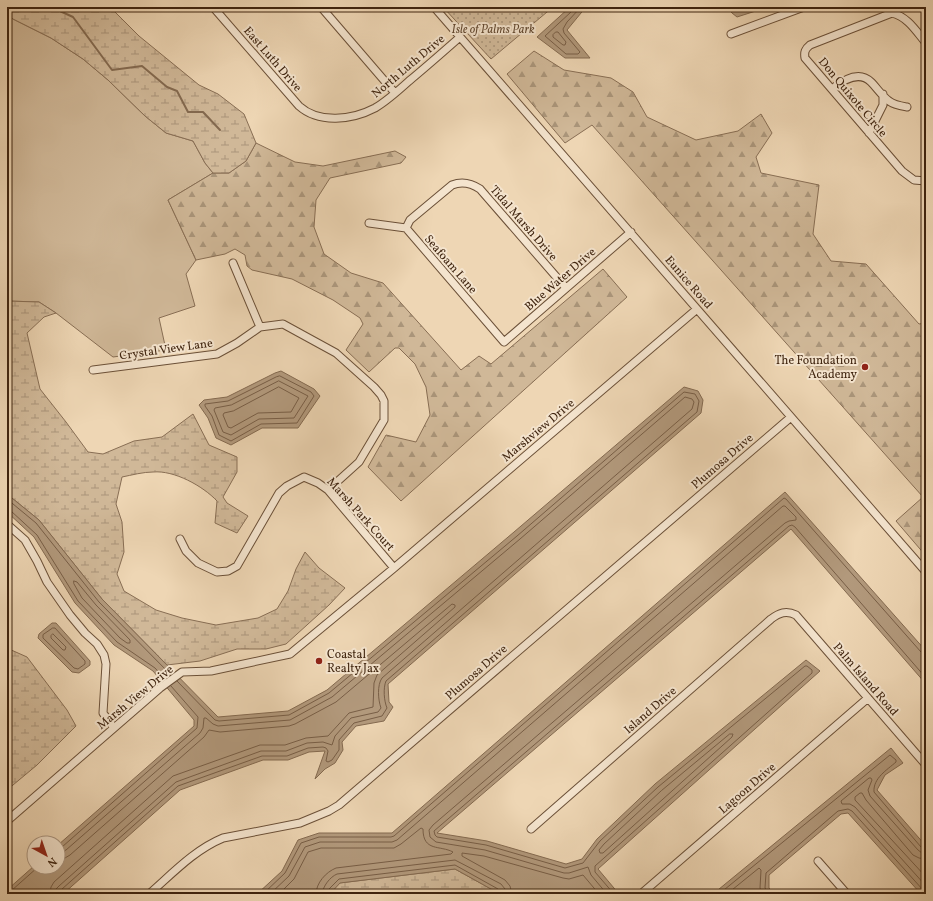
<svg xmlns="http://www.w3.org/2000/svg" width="933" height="901" viewBox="0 0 933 901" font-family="Vollkorn,serif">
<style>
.grass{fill:#d0b898;stroke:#886e54}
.forest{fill:url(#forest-firs);stroke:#886e54}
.wetland{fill:url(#wetland-marsh);stroke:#886e54}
.park{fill:url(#park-dots);stroke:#886e54}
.water{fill:#b2997c;stroke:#846a50}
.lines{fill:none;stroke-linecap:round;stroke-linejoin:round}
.shore{stroke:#785e46;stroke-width:1}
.stream{stroke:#846a50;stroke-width:2}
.street-casing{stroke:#6b5038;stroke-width:9}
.street{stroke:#f4e4ce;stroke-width:7}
.poi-dot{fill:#8f2418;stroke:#f4e4ce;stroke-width:1.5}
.labels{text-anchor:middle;stroke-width:4;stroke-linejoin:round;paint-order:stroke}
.park-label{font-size:12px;font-style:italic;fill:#634931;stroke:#f4e4ce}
.street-label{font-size:12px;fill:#3f240f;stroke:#f4e4ce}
.poi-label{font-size:12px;fill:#3f240f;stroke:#f4e4ce;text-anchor:end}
</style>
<defs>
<pattern id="forest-firs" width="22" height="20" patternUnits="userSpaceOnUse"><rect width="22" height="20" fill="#d0b898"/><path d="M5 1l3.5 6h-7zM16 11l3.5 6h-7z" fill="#aa957a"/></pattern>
<pattern id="wetland-marsh" width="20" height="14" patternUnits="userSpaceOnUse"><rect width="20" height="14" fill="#d0b898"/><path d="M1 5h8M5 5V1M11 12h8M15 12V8" fill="none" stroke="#aa957a"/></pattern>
<pattern id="park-dots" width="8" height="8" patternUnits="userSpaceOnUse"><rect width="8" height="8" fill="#d0b898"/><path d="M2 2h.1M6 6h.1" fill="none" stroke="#aa957a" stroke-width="1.8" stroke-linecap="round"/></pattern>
</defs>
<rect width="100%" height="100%" fill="#eed6b4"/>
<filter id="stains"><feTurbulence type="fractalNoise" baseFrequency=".005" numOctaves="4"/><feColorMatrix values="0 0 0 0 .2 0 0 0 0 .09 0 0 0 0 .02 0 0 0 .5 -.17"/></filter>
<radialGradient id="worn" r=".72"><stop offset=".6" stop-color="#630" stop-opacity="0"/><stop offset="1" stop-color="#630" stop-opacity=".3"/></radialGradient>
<path class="grass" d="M7 14 13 19 51 38 83 59 108 80 145 116 166 133 193 141 205 163 213 173 168 200 196 260 186 274 195 306 159 318 166 350 113 357 56 313 39 302 7 301Z"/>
<path class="forest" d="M534 51 564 70 611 78 633 92 647 117 696 140 738 131 761 114 772 133 756 157 761 173 819 185 813 234 831 261 866 264 919 324 926 323V556L896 521 923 497 592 125 565 143 507 74Z
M256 143 295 162 323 166 395 151 406 157 401 163 330 178 316 200 314 227 324 254 351 273 383 283 461 370 479 356 491 364 603 269 627 297 401 501 368 467 386 435 416 442 430 415 426 387 415 364 399 348H395L369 372 346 350 363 324 360 318 333 300 292 279 252 270 247 266 245 255 235 249 225 254 196 260 168 200 213 173H229L246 161Z"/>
<path class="wetland" d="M7 7H110L139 36 199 85 218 94 244 114 256 143 246 161 229 173H213L205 163 193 141 166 133 145 116 108 80 83 59 51 38 13 19 7 14Z
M7 301 39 302 56 313 44 317 27 333 40 389 66 422 88 452 103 454 134 441 162 437 193 414 209 445 237 457V472L223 497 227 503 248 516 237 533 215 523 217 501C203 486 174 470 153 472 143 472 132 475 122 477L116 504 122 522 124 552 117 574 124 591 156 610 182 618 216 625 258 618 277 609 288 591 296 569 305 552 319 568 345 588 329 605 286 644 266 649H237L200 661 167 665 102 599 39 520 7 494V468L8 467 7 464Z
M7 629 9 649 27 657 67 710 76 726 37 765 7 790Z
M455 869 500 894H330L339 883Z"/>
<path class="park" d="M443 7H553L491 59Z"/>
<path class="water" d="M570 7H586L567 30 590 58H565L537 37Z
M726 7H763L762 9 737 17 732 13Z
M281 371 314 389 320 396 298 428H262L231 445 216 438 208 418 199 405 204 400 227 397 275 373Z
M684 387 698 391 703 400 701 413 388 684 389 702 393 707 384 721 356 726 342 742 343 750 335 763 325 769 315 779 325 751 309 752 288 760H263L180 790 63 894H7V890L34 866V867H58V845L194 726V720L153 671 114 645 75 603 34 537 7 512V494L39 520 102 599 218 717 288 711 327 690 514 532Z
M785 492 926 651V684L791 529 437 833 487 841 566 864 582 859 597 839 655 784 806 660 820 671 598 869 619 894H500L455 869 340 883 330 894H257L282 871 298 840 319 833H392Z
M52 623H56L90 661V665L79 673 72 672 38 638 39 634Z
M891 748 903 763 885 775 877 790 926 846V894H921L848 813 841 814 769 875V888L774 894H713Z"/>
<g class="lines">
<path class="shore" d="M572 7 571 12 545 36 566 54H578L580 52 564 33 563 29 567 22 581 7
M556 32H558L566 42 565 45H563L553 37V35Z
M280 376 311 392 314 396 297 423 261 424 231 441 219 435 212 416 205 406V404L228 401 276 377Z
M279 381 308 396 294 418 259 419 231 435 223 432 214 410 215 408 231 405Z
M279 387 299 398 291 412 258 413 231 428 228 427 223 415 224 413 233 411Z
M7 499 36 523 99 602 171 675
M7 510 11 511 37 535 78 601 117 642 155 668 165 679
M74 581 77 582 96 605 130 640V643H127L120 638 82 598 74 584Z
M53 628H55L85 661V664L78 669 74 668 43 638V635Z
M53 634 66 647 65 650H63L51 638V636Z
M730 734H733L732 737 603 853H600L599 850 604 844 661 791Z
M58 848 62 847 197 728 198 717 171 686
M926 853H922L918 850 870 796 868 790 872 780 871 778H869L841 801 842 804H850L855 807 926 886
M926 859 919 858 913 855 866 800 862 793H860L855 797V800L926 877
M7 892 11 891 38 867
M50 894 51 887 54 882 173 776 260 745H285L306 738 328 736 349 713 373 707 374 683 377 675 455 607V605L452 604 336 702 295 724 289 726 220 732 209 730 204 737 70 855 65 858 58 859
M56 894V889L59 886 176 782 261 751H286L307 743 323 742 332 745 335 736 351 718 378 712 381 708C378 700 377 685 382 678L692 409 694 402 692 399 685 397 520 539 332 697 290 720 218 726 213 724 206 718H204L203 728 200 733 66 850 58 853
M61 894 62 889 178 786 262 756H287L308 748 323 747 326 748 328 751 326 761 328 762 332 760 339 750V740L354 723 382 716 387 708C384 701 383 688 386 681L697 412 699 401 695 394 684 392 517 536 329 693 289 715 219 721 215 720 177 681
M263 894 285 873 301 843 319 837H391L394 836 784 498 786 499 921 652 926 653
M270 894 289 876 305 847 320 842H392L397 840 783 506H785L796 517V520L789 521 785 523 433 825 429 830 430 837 436 842 485 850 564 873H569L588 867 591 875 607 894
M279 894 294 879 308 852 321 848H394L401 844 421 828 423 829C423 852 440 845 453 852L451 854 336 868C326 872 316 883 316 894
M322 894C323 886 330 877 337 874L455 860 501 884 505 889 506 894
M327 894 328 890 339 879 455 865 498 889 501 894
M512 894 510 886 505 880 462 856V853L484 856 563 878 569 879 583 875 599 894
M614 894 595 872V866L812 673V670L807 666H805L658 787 600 841 583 863 565 868 486 845 437 837 435 835 434 831 789 526 792 525 795 527 926 678
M719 894 890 755 896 760V762C887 770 873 778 874 792L921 847 926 848
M727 894 759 868 761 870 760 888 762 894
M769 894 765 888 766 873 838 811 848 809 852 811 923 890 924 894"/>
<path class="stream" d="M51 7 73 17 112 70 142 66 167 87 177 91 188 112H203L220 130"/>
<defs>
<path id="street" d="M213 7 299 106C319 124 352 120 375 108 387 101 398 91 409 81 426 67 443 52 460 37
M321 7 395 93
M434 7 926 572
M924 7 926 10
M731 34 804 7
M926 43C916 31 908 17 892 13L810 45C805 49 804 52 805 58L902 171 914 180 926 181
M832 89C843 80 859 70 871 82 877 88 882 96 889 101 894 105 901 106 907 107
M869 133 883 105V94
M369 223 406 228 504 342 631 232
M406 228 410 220 452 185C462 181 471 183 480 189L566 288
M233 263 260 327
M93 370 217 354 237 343 260 327 283 324 336 353 374 387 381 395 384 401V420L359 462 328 490
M7 524 25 540 37 561 47 582 70 615 85 633 97 644 104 655 106 664 103 713 114 728
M180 539 186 551 198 563 217 572 228 571 237 566 279 493 287 486 304 477 318 483 328 490 394 568
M7 821 160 688 182 672 211 671 290 654 394 568 697 309
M531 829 771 619C779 613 786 610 796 615L926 765
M818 861 847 894
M149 894C172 874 194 850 223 838L300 823 329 811 339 805 791 417
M641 894 868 698"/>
</defs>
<use href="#street" class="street-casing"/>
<use href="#street" class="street"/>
</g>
<g class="poi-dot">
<circle cx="865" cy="367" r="4"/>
<circle cx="319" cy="661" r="4"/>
</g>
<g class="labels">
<g class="park-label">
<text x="493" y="33">Isle of Palms Park</text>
</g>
<g class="street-label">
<text transform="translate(273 59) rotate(49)" y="4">East Luth Drive</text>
<text transform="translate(408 66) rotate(-40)" y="4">North Luth Drive</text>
<text transform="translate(853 97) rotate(50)" y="4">Don Quixote Circle</text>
<text transform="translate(524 223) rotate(49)" y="4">Tidal Marsh Drive</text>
<text transform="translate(451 264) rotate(49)" y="4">Seafoam Lane</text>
<text transform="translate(560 279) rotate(-41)" y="4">Blue Water Drive</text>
<text transform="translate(689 282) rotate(49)" y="4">Eunice Road</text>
<text transform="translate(166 349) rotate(-8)" y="4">Crystal View Lane</text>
<text transform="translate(538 430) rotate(-40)" y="4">Marshview Drive</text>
<text transform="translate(722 461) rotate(-41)" y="4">Plumosa Drive</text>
<text transform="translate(361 514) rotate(48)" y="4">Marsh Park Court</text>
<text transform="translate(476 672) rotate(-41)" y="4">Plumosa Drive</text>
<text transform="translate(866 679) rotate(49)" y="4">Palm Island Road</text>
<text transform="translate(135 697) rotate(-39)" y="4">Marsh View Drive</text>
<text transform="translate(650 710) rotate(-41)" y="4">Island Drive</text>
<text transform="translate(747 788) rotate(-41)" y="4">Lagoon Drive</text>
</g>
<g class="poi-label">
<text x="857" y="364">The Foundation<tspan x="857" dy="14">Academy</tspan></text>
<text x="327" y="658" text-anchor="start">Coastal<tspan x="327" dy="14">Realty Jax</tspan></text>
</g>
</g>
<rect width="933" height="901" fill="none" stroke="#eed6b4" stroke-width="24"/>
<rect x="8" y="8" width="917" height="885" fill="none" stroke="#3f240f" stroke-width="2"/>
<rect x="12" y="12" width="909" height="877" fill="none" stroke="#3f240f"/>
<g transform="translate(46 855) rotate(140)"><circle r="19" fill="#f4e4ce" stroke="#ac9782"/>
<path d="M0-3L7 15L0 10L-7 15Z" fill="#8f2418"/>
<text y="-6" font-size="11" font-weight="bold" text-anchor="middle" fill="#3f240f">N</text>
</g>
<rect width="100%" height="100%" filter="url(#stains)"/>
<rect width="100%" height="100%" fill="url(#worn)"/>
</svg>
